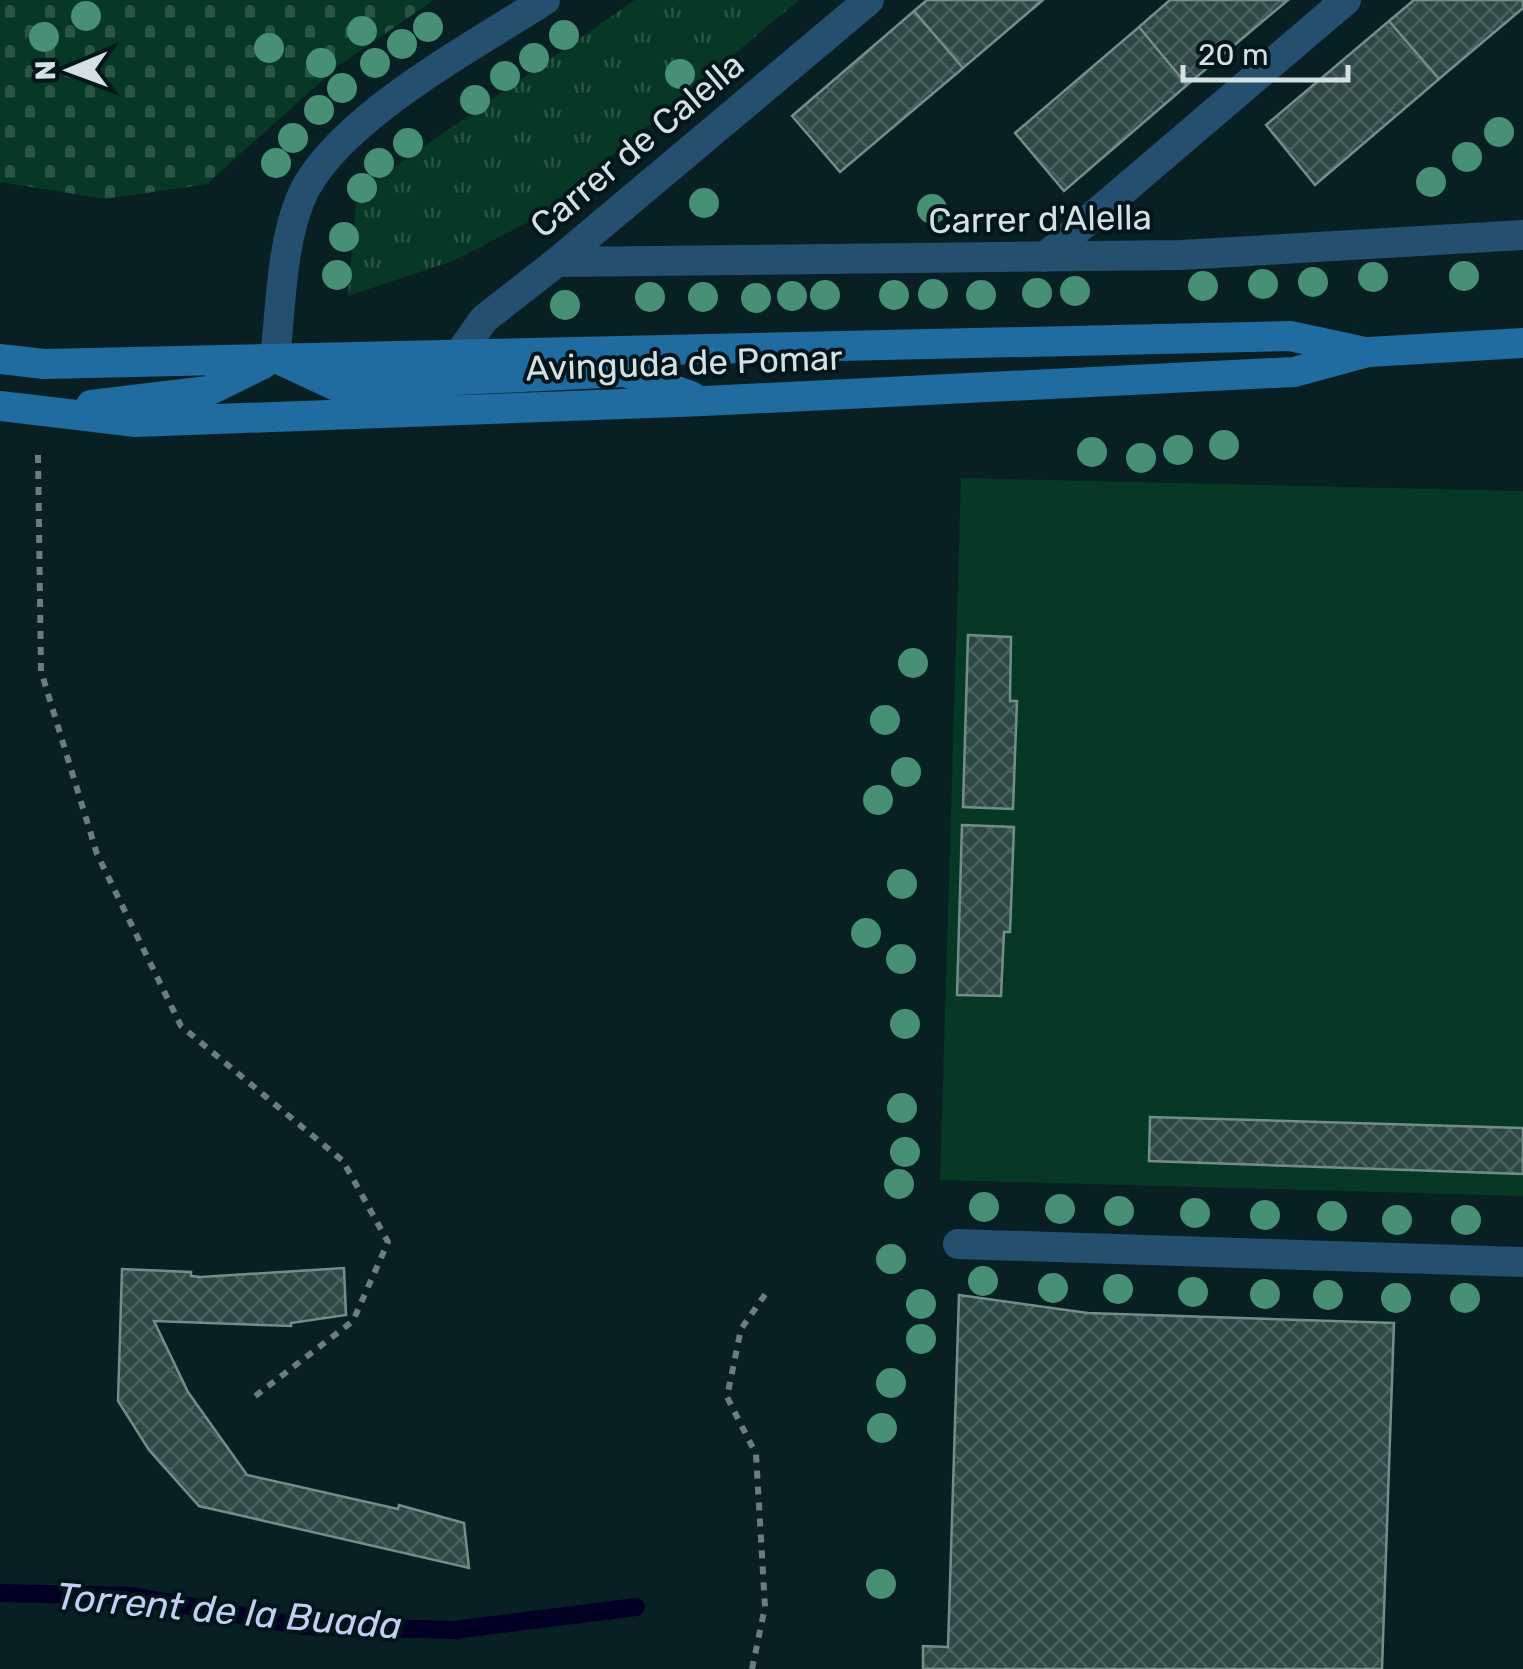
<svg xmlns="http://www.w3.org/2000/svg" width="1523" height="1669" viewBox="0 0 1523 1669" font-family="Rubik,sans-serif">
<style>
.grass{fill:url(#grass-tufts)}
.cemetery{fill:url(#cemetery-stones)}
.garden{fill:#073725}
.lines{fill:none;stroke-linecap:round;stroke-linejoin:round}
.stream{stroke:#020025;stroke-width:18}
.building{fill:url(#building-cross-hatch);stroke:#738d8b;stroke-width:2.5}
.path{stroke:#6a7d81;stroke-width:6;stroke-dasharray:8 8;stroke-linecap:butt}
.lane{stroke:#244f6f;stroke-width:30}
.street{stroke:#244f6f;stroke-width:30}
.secondary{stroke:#206b9f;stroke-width:30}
.tree{fill:#479075}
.labels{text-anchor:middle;stroke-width:8;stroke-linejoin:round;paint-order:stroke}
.street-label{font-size:35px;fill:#d3e1e4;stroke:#01151b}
.water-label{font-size:38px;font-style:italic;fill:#c2cef2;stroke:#01151b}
</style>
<defs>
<pattern id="grass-tufts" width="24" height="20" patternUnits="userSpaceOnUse" patternTransform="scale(2.5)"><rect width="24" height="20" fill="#073725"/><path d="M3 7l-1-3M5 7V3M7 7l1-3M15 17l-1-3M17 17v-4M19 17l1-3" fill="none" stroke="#2a5444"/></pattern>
<pattern id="cemetery-stones" width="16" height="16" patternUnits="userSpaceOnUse" patternTransform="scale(2.5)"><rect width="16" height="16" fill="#073725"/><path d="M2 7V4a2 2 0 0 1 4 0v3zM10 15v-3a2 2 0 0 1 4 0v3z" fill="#2a5444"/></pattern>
<pattern id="building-cross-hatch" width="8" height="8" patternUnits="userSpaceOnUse" patternTransform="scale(2.5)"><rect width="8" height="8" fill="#2f4846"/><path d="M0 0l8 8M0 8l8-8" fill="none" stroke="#4c6261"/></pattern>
</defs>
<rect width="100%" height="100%" fill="#081f24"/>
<path class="grass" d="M635 0H799L540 216 453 261 348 296 357 193Z"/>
<path class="cemetery" d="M0 0H434L338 66 207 184 106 199 0 182Z"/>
<path class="garden" d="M961 478 1523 491V1196L940 1180Z"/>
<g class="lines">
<path class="stream" d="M0 1593 132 1596 302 1626 454 1630 636 1607"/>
</g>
<path class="building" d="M927 0H1043L963 68 914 11Z
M1170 0H1288L1187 85 1139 27Z
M1414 0H1523V8L1439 79 1389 21Z
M914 11 963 68 840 172 792 116Z
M1389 21 1439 79 1315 185 1266 125Z
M1139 27 1187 85 1064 191 1015 133Z
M968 635 1011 637 1010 701H1017L1013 809 963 807Z
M962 825 1014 827 1010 932H1004L1001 996 957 995Z
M1150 1117 1523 1128V1174L1149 1161Z
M344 1268 346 1315 291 1323V1326L154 1321 188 1392 247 1475 398 1509 399 1505 464 1523 469 1568 199 1506 149 1450 118 1401 122 1269 191 1272V1276L201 1277Z
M959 1295 1088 1313 1394 1323 1382 1669H923V1646L948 1647Z"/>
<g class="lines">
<path class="path" d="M38 455 41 671 97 854 181 1026 343 1161 388 1242 353 1321 254 1397
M752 1669 765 1607 756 1454 727 1397 741 1329 769 1289"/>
<path class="lane" d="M958 1244 1523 1262"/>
<path class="street" d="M1045 257 1346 0
M557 262 1182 255 1523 235
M460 353 484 319 557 262 869 0
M275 358C281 307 281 248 300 200 331 122 474 46 545 0"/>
<path class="secondary" d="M0 359 44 364 1290 336 1360 351
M282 361 336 386 624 372 691 396
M91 405 208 391 263 364
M0 406 136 422 704 401 1294 372 1368 352 1523 343"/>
</g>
<g class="tree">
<circle cx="86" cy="16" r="15"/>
<circle cx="428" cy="27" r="15"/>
<circle cx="362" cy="31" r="15"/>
<circle cx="564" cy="35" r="15"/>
<circle cx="44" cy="37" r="15"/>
<circle cx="402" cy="44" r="15"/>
<circle cx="269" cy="48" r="15"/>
<circle cx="534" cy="58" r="15"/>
<circle cx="321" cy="63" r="15"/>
<circle cx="375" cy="63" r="15"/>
<circle cx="680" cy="74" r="15"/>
<circle cx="505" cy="76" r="15"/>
<circle cx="342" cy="88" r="15"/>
<circle cx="475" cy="100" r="15"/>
<circle cx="319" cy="110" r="15"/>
<circle cx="1499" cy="132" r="15"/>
<circle cx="293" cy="138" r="15"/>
<circle cx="408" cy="143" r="15"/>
<circle cx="1467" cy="157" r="15"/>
<circle cx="276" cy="163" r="15"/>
<circle cx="379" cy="163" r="15"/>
<circle cx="1431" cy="182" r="15"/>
<circle cx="362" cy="188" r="15"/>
<circle cx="704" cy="203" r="15"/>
<circle cx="932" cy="209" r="15"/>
<circle cx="344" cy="237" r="15"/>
<circle cx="337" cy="275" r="15"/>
<circle cx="1464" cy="276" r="15"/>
<circle cx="1373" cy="277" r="15"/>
<circle cx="1313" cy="282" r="15"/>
<circle cx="1263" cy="284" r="15"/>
<circle cx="1203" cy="286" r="15"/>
<circle cx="1075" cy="291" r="15"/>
<circle cx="1037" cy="293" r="15"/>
<circle cx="933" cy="294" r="15"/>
<circle cx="825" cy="295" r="15"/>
<circle cx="894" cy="295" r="15"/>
<circle cx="981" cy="295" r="15"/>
<circle cx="792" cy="296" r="15"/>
<circle cx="650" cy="297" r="15"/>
<circle cx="703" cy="297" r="15"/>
<circle cx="756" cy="298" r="15"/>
<circle cx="565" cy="305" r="15"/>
<circle cx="1224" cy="445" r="15"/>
<circle cx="1178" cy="450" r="15"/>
<circle cx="1092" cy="452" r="15"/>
<circle cx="1141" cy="458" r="15"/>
<circle cx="913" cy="663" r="15"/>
<circle cx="885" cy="720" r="15"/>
<circle cx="906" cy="772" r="15"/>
<circle cx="878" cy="800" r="15"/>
<circle cx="902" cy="884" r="15"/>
<circle cx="866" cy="933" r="15"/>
<circle cx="901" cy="959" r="15"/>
<circle cx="905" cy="1024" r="15"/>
<circle cx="902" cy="1108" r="15"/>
<circle cx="905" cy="1152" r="15"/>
<circle cx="899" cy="1184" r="15"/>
<circle cx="984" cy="1207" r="15"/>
<circle cx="1060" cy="1209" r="15"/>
<circle cx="1119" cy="1211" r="15"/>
<circle cx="1195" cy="1213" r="15"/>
<circle cx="1265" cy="1215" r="15"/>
<circle cx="1332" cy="1216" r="15"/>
<circle cx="1397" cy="1220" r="15"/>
<circle cx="1466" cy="1220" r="15"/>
<circle cx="891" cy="1259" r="15"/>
<circle cx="983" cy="1281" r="15"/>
<circle cx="1053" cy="1288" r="15"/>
<circle cx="1118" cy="1289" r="15"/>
<circle cx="1193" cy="1292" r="15"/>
<circle cx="1265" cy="1294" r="15"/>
<circle cx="1328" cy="1295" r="15"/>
<circle cx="1396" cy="1298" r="15"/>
<circle cx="1465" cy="1298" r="15"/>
<circle cx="921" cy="1304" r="15"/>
<circle cx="921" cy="1339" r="15"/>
<circle cx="891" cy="1383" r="15"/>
<circle cx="882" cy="1428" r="15"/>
<circle cx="881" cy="1584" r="15"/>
</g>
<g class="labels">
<g class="street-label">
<text transform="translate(637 145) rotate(-40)" y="12">Carrer de Calella</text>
<text transform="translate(1040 219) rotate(-1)" y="12">Carrer d'Alella</text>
<text transform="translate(684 363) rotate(-2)" y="12">Avinguda de Pomar</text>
</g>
<g class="water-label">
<text transform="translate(229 1611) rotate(5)" y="13">Torrent de la Buada</text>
</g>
</g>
<g transform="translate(70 70) rotate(269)" stroke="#01151b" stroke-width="8" paint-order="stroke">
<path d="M0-8L18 38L0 25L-18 38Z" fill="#d3e1e4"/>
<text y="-15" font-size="28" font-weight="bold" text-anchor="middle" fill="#d3e1e4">N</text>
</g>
<path d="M1183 65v15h165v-15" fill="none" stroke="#d3e1e4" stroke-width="5"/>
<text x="1198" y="65" font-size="30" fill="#d3e1e4" stroke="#01151b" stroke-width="8" paint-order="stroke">20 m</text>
</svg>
